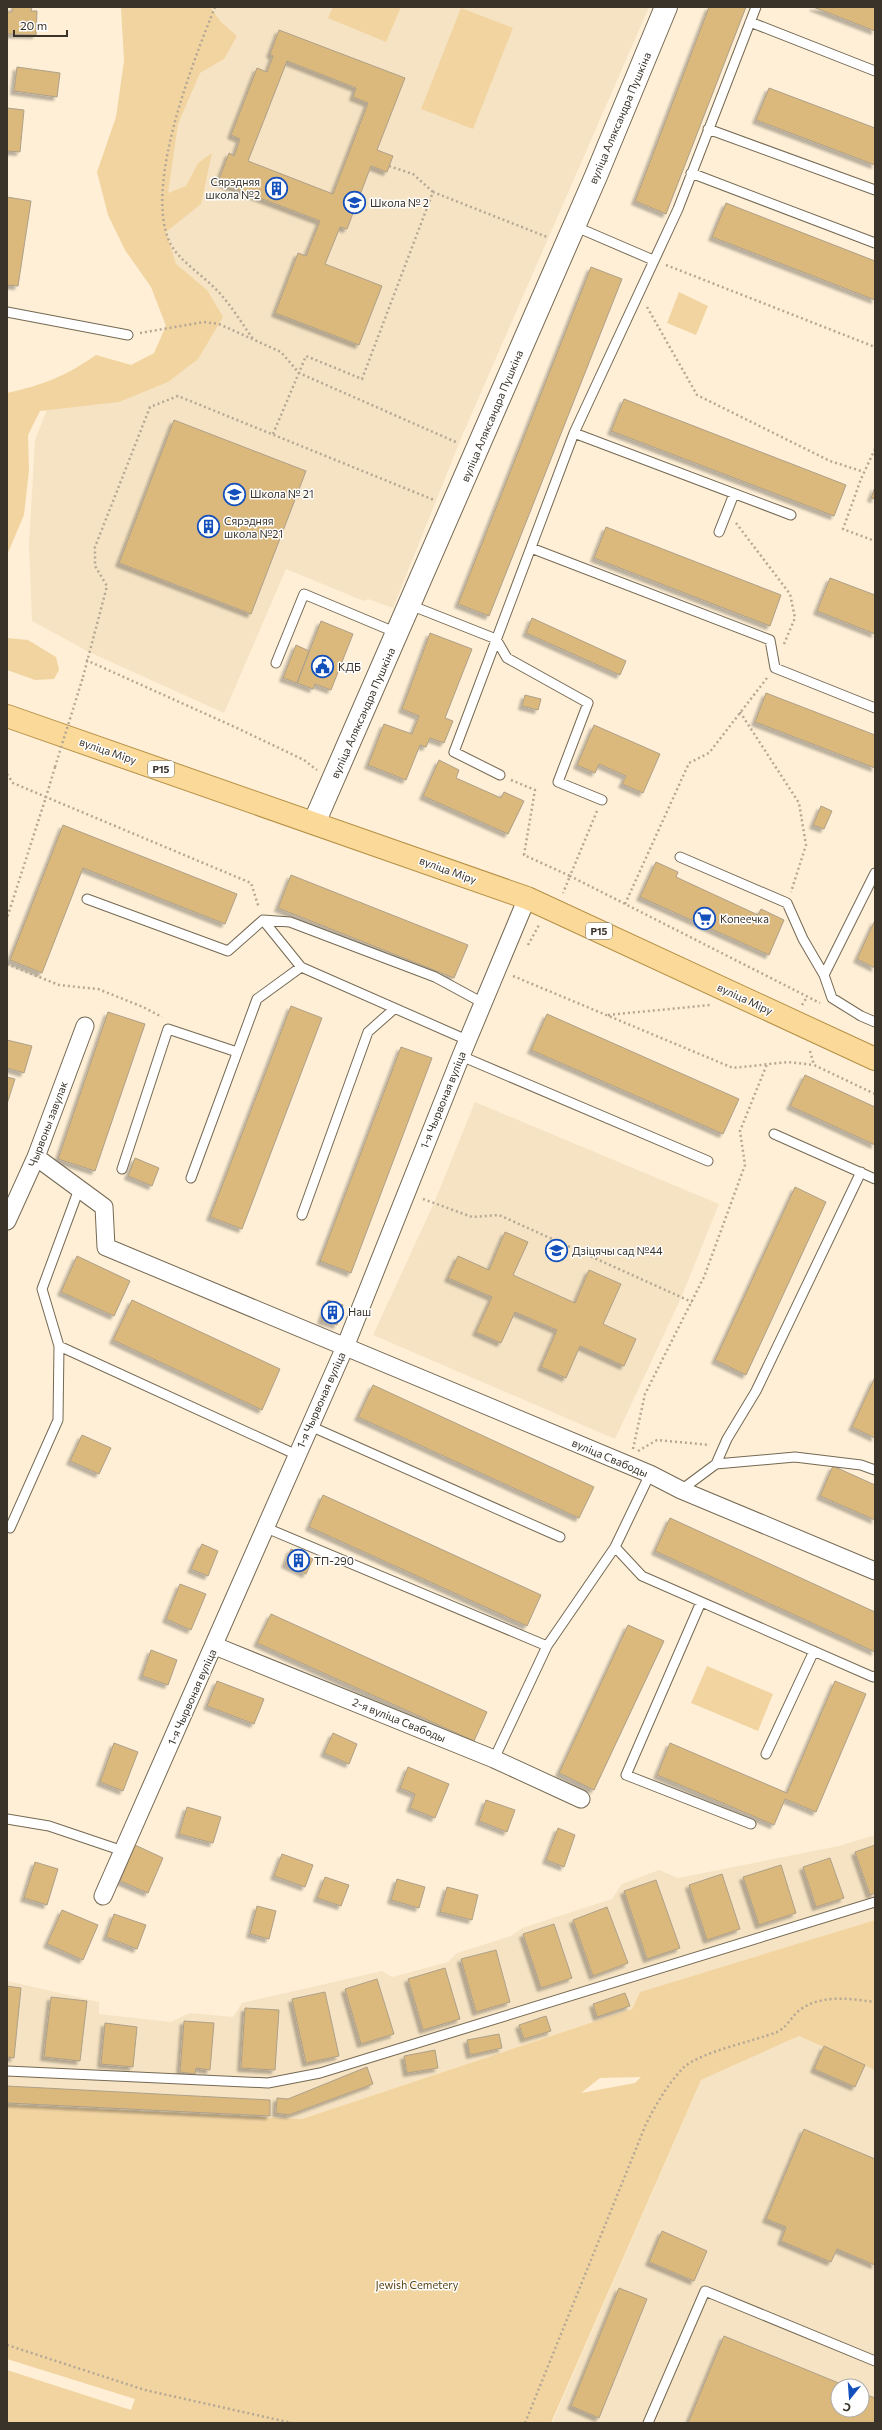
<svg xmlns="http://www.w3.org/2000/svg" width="882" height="2430" viewBox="0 0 882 2430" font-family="Commissioner,sans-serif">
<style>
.built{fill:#f5e3c3;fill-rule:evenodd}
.green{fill:#f2d4a1;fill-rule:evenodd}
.building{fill:#dbb87b;stroke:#aea089;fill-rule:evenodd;filter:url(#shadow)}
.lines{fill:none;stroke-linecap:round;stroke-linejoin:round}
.service-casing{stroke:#756953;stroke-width:11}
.minor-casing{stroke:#756953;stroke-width:19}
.tertiary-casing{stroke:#756953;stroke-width:24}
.primary-casing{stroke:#b58f45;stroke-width:24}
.path{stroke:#b4a895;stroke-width:2.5;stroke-dasharray:2 3;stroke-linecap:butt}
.service{stroke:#fff;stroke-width:9}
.minor{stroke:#fff;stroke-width:17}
.tertiary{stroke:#fff;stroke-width:22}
.primary{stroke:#fbd998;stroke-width:22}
.path-bridge{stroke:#b4a895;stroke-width:2.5;stroke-dasharray:2 3;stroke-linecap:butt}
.labels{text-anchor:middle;stroke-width:3;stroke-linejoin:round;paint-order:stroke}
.shield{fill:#fff;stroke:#74706a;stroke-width:1}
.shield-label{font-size:10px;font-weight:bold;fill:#39332a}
.street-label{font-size:11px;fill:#39332a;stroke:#fff}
.poi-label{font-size:11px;fill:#39332a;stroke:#fff;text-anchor:start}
.park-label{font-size:11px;fill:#573f0f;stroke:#fff}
</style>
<defs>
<filter id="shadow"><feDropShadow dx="-3.5" dy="3.5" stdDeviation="1" flood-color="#0004"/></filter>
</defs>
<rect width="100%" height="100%" fill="#feefd6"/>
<path class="built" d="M201 7H649L462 436 393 608 368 599 364 601 286 569 224 713 89 652 32 621 29 545 35 440 52 397 150 369 172 307 135 168Z
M475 1102 719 1204 681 1298 615 1439 373 1335 434 1203Z
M875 1835V1920L640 1992 632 2009 302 2119 7 2105V1981L99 2002V2014L171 2022 190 2013 233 2017 242 2003 382 1971 392 1977 448 1962 457 1953 511 1936 522 1928 612 1899 622 1884 659 1870 678 1878 839 1846Z
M799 2036 875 2070V2423H552L701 2080ZM838 2386H862V2410H838Z"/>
<path class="green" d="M121 7H210L221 22 237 36 224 59 200 73 178 124 168 193 186 186 198 163 212 153 201 204 166 232 176 264 207 290 223 317 198 359 168 382 119 402 40 411 28 435 29 470 24 515 7 555V393C43 385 66 376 96 355L131 365 154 353 166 326 151 287 125 250 108 215 97 172 116 117 124 61Z
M333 7H401L386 42 328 18Z
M461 8 513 28 473 129 421 109Z
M679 292 708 306 696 335 667 323Z
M7 638 28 640 56 657 59 670 54 679 35 680 7 670Z
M707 1666 773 1694 758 1731 691 1703Z
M875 1920V2070L799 2036 701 2080 551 2423H7V2370L131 2410 135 2399 7 2359V2105L302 2119 632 2009 640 1992ZM641 2077 635 2083 581 2093 600 2078Z"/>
<path class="building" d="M12 7H32L31 11H37L36 35 7 34V12H12Z
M709 7H746L666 214 635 201Z
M813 7H875V31Z
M279 30 405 78 377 150 393 156 387 172 371 166 347 229 340 227 325 264 382 286 359 345 275 313 298 253 306 256 320 221 218 182 229 153 234 156 240 139 231 135 257 68 267 72 273 56 270 54ZM287 61 356 88 353 97 368 103 333 194 248 161Z
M17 67 60 73 57 97 14 91Z
M769 88 875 128V165L756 120Z
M7 108 24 110 20 152 7 151Z
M7 197 31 201 18 286 7 285Z
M726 203 875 261V300L712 237Z
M591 267 622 279 489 616 458 604Z
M624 399 846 485 834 516 611 431Z
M174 420 306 471 251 614 119 563Z
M875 487V499L871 498Z
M606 527 781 595 770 626 594 558Z
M830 578 875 595V634L817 611Z
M532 618 626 661 620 675 526 633Z
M321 621 353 634 331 690 315 684 313 689 297 683Z
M430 633 472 649 445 718 453 721 444 743 430 738 426 747 420 745 406 780 368 765 384 724 412 734 419 716 402 709Z
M296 645 309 651 297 683 283 678Z
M766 693 875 735V768L755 722Z
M525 695 541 699 538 710 522 706Z
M594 725 660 754 643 793 622 784 626 776 599 764 595 773 577 765Z
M439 760 459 770 456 778 501 798 504 792 524 801 508 834 423 796Z
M821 806 832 811 824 829 813 825Z
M63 825 237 894 225 924 83 868 42 973 10 960Z
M656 862 678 872 676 877 758 915 761 909 784 920 769 955 640 897Z
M291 875 468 945 454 978 278 908Z
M875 920V968L857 959Z
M291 1006 322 1018 242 1229 210 1217Z
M108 1012 145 1024 95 1171 58 1159Z
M547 1014 739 1099 723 1134 531 1050Z
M7 1040 32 1046 24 1073 7 1068Z
M401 1047 432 1058 351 1273 320 1261Z
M805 1075 875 1107V1145L790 1106Z
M7 1077 15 1079 7 1104Z
M135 1158 159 1168 152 1186 128 1176Z
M795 1187 826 1202 746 1375 715 1360Z
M505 1232 528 1242 513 1275 575 1303 589 1270 621 1284 603 1324 636 1339 624 1366 580 1346 566 1378 541 1367 557 1330 515 1312 501 1343 476 1332 492 1297 448 1278 458 1256 489 1270Z
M77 1256 130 1281 114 1316 61 1292Z
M132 1300 280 1369 262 1410 113 1340Z
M328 1300 343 1305 337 1325 321 1320Z
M875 1377V1438L852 1427Z
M373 1385 594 1487 579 1518 358 1417Z
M82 1435 111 1448 99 1474 70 1461Z
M833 1466 875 1485V1520L820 1496Z
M323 1495 541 1595 527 1626 309 1527Z
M670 1518 875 1612V1652L655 1551Z
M202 1544 218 1551 208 1576 191 1569Z
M291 1549 313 1559 306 1574 285 1564Z
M180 1584 206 1594 191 1630 166 1619Z
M271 1614 487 1712 474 1741 257 1643Z
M628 1625 664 1641 594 1790 559 1773Z
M151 1650 177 1660 168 1685 142 1676Z
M217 1681 264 1699 254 1724 207 1706Z
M835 1681 866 1694 816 1812 785 1799 774 1825 657 1775 670 1743 787 1793Z
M333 1733 357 1744 349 1764 324 1753Z
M114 1743 138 1752 123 1791 100 1782Z
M408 1767 449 1784 435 1818 410 1808 415 1794 400 1788Z
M486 1800 515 1810 507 1832 479 1821Z
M187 1807 221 1817 213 1843 179 1834Z
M558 1828 575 1835 564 1867 546 1860Z
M135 1845 163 1858 148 1893 120 1881Z
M875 1845V1893L870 1895 855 1852Z
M282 1854 313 1865 305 1887 274 1876Z
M830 1858 844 1898 816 1907 803 1867Z
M35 1862 58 1869 47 1905 24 1898Z
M781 1865 796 1913 759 1925 743 1877Z
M722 1874 740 1929 707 1940 689 1885Z
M325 1877 349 1885 341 1906 317 1898Z
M397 1879 425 1887 419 1908 391 1900Z
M656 1880 680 1948 647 1959 624 1891Z
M447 1887 478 1895 472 1920 440 1912Z
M257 1906 276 1911 269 1939 250 1934Z
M607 1907 628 1963 593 1976 573 1920Z
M62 1910 98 1925 83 1960 47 1944Z
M114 1914 146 1925 137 1949 106 1937Z
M554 1924 572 1978 541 1988 523 1934Z
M496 1950 510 2002 476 2012 461 1959Z
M445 1968 460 2019 423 2030 408 1979Z
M377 1979 394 2034 361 2044 345 1989Z
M7 1986 21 1988 14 2058 7 2057Z
M325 1992 339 2056 306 2063 292 1999Z
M625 1993 630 2006 597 2017 593 2004Z
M51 1997 87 2001 80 2061 44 2057Z
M245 2008 279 2010 275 2070 241 2068Z
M546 2016 551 2031 524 2039 519 2025Z
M184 2021 214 2023 210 2070 196 2068 195 2074 180 2072Z
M105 2023 137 2027 133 2067 101 2064Z
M499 2034 502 2048 470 2055 467 2040Z
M824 2046 865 2065 855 2087 814 2069Z
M435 2050 438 2068 407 2073 404 2056Z
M367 2067 373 2084 289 2115 276 2113 277 2098 288 2099Z
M7 2086 270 2100V2116L7 2103Z
M804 2129 875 2159V2265L837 2249 831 2262 781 2241 786 2227 766 2219Z
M662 2231 707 2251 694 2281 649 2262Z
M619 2288 647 2299 599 2418 571 2406Z
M724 2336 846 2386H838V2410H862V2393L875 2398V2423H688Z"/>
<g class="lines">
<defs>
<path id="service" d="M750 22 875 71
M708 129 875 190
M691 173 875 243
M574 226 653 260
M7 312 128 335
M574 433 791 515
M719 532 734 494
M531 548 770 640 775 668 875 708
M410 605 496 639 507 658 588 703 558 782 602 800
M276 663 304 594 397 633
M500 775 454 752 574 433 678 209 756 7
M680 857 787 903 803 939 824 975
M875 873 824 975 832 998 861 1016 875 1022
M87 899 228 951 263 920 301 967 467 1040
M263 920 290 922 435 977 483 1003
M461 1056 708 1161
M774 1134 875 1179
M122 1169 168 1029 237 1052
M191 1178 257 999 301 967
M302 1215 368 1032 394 1009
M59 1346 297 1455
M310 1426 560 1537
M716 1464 727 1439 756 1391 861 1172
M681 1490 716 1464 795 1457 861 1465 875 1470
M264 1527 547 1646
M10 1528 58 1420 59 1346 42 1289 79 1189
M615 1547 642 1576 873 1677 875 1676
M701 1602 626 1775 751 1824
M766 1754 814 1651
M494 1759 547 1646 615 1547 650 1474
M7 1819 49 1826 123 1851
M7 2071 268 2083 320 2073 875 1902
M648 2423 705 2291 875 2361"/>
<path id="minor" d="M36 1157 104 1207 106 1247 650 1474 681 1490 875 1571
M7 1221 36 1157 85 1026
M215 1646 494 1759 581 1799
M103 1896 345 1347 461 1056 527 898"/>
<path id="tertiary" d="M314 823 596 176 666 7"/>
<path id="primary" d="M7 716 527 898 875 1059"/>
</defs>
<use href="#service" class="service-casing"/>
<use href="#minor" class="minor-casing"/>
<use href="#tertiary" class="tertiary-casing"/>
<use href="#primary" class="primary-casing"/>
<path class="path" d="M215 7C194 60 137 200 175 251 189 268 209 280 223 297 234 310 243 325 253 339
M389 166 413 174 433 192
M666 265 875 347
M647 307 697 395 830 461 864 472
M140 333 204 322 219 324 281 352 299 373 458 443
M273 434 306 356 362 379 433 192 547 237
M875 449 861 479 843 529 875 541
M736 523 790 594 795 618 784 644
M86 660 237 728 304 760 317 770
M83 677 107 586 95 566V547L150 407 178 396 434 500
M740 712 799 803 806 845 791 892
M55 767 46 797 251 883 259 908
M7 774 13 783 46 797 7 918
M511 780 535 790 524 855 570 876 563 893
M597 811 570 876 820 1003
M625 904 689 763 709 753 767 678
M528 945 539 925
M7 964 59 985 98 989 143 1007 162 1017
M513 976 733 1068 788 1062 814 1065
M802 1005 807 997
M608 1015 710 1005
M810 1051 814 1065 875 1094
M423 1199 472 1217 499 1215 692 1302
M633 1449 645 1394 704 1277 745 1165 740 1131 767 1064
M638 1451 657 1440 710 1445
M7 2345 145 2390 292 2423
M525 2423 646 2124C656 2104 668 2084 683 2068 702 2051 752 2042 777 2032 788 2027 791 2016 801 2009 823 1994 851 1999 875 2002"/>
<use href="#service" class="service"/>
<use href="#minor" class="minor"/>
<use href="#tertiary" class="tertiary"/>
<use href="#primary" class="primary"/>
<path class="path-bridge" d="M55 767 83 677"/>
</g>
<defs>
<symbol id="building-ring" viewBox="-11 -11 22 22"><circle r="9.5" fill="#fff" stroke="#1450bc" stroke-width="1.5"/><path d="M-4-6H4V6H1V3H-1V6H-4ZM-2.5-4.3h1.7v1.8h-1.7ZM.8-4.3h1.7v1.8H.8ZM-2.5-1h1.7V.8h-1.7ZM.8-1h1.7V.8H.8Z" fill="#1450bc"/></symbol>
<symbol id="school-ring" viewBox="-11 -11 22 22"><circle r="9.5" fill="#fff" stroke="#1450bc" stroke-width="1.5"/><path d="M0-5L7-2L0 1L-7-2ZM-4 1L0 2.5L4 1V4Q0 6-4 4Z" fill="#1450bc"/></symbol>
<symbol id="civic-ring" viewBox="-11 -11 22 22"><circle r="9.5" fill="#fff" stroke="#1450bc" stroke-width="1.5"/><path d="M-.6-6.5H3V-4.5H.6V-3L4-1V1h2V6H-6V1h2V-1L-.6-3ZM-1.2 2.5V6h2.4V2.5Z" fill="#1450bc"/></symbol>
<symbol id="supermarket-ring" viewBox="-11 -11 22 22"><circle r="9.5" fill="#fff" stroke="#1450bc" stroke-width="1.5"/><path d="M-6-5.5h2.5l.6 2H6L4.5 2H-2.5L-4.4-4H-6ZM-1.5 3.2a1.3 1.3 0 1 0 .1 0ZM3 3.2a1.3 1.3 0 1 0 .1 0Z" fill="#1450bc"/></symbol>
</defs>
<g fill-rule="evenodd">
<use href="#building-ring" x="264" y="176" width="25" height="25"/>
<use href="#school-ring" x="342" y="190" width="25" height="25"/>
<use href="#school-ring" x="222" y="482" width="25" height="25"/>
<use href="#building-ring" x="196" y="514" width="25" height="25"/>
<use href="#civic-ring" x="310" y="654" width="25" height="25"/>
<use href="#supermarket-ring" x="692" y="906" width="25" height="25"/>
<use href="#school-ring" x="544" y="1238" width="25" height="25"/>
<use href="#building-ring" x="320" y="1300" width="25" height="25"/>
<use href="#building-ring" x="286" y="1548" width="25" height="25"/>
</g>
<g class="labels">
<g class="shield">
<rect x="148" y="761" width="26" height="16" rx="3"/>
<rect x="586" y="923" width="26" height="16" rx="3"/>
</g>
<g class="shield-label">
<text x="161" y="773">Р15</text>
<text x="599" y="935">Р15</text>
</g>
<g class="street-label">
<text transform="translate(620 118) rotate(-67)" y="4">вуліца Аляксандра Пушкіна</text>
<text transform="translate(492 416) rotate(-67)" y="4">вуліца Аляксандра Пушкіна</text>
<text transform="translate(363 713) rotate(-66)" y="4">вуліца Аляксандра Пушкіна</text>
<text transform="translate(108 751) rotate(19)" y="4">вуліца Міру</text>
<text transform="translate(448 870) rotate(20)" y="4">вуліца Міру</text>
<text transform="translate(745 999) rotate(25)" y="4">вуліца Міру</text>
<text transform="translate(443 1100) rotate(-68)" y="4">1-я Чырвоная вуліца</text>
<text transform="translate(48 1124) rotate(-69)" y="4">Чырвоны завулак</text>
<text transform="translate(321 1400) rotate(-66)" y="4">1-я Чырвоная вуліца</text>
<text transform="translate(610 1458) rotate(23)" y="4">вуліца Свабоды</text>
<text transform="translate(192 1697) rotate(-66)" y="4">1-я Чырвоная вуліца</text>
<text transform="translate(399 1720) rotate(22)" y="4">2-я вуліца Свабоды</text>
</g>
<g class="poi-label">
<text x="260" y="186" text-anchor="end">Сярэдняя<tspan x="260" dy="13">школа №2</tspan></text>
<text x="370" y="207">Школа № 2</text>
<text x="250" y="498">Школа № 21</text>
<text x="224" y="525">Сярэдняя<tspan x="224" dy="13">школа №21</tspan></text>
<text x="338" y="671">КДБ</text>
<text x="720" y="923">Копеечка</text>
<text x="572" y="1255">Дзіцячы сад №44</text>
<text x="348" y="1316">Наш</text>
<text x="314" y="1565">ТП-290</text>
</g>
<g class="park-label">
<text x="417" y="2289">Jewish Cemetery</text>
</g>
</g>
<rect width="882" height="2430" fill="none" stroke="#39332a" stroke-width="16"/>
<g transform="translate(850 2398) rotate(197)"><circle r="19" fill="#ffffff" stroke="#b0adaa"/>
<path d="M0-3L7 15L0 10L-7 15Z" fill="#1450bc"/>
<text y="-6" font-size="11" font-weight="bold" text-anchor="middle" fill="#39332a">С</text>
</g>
<path d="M14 30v6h53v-6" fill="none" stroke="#39332a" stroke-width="2"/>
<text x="20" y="30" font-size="12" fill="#39332a" stroke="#ffffff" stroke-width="3" paint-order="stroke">20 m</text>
</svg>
